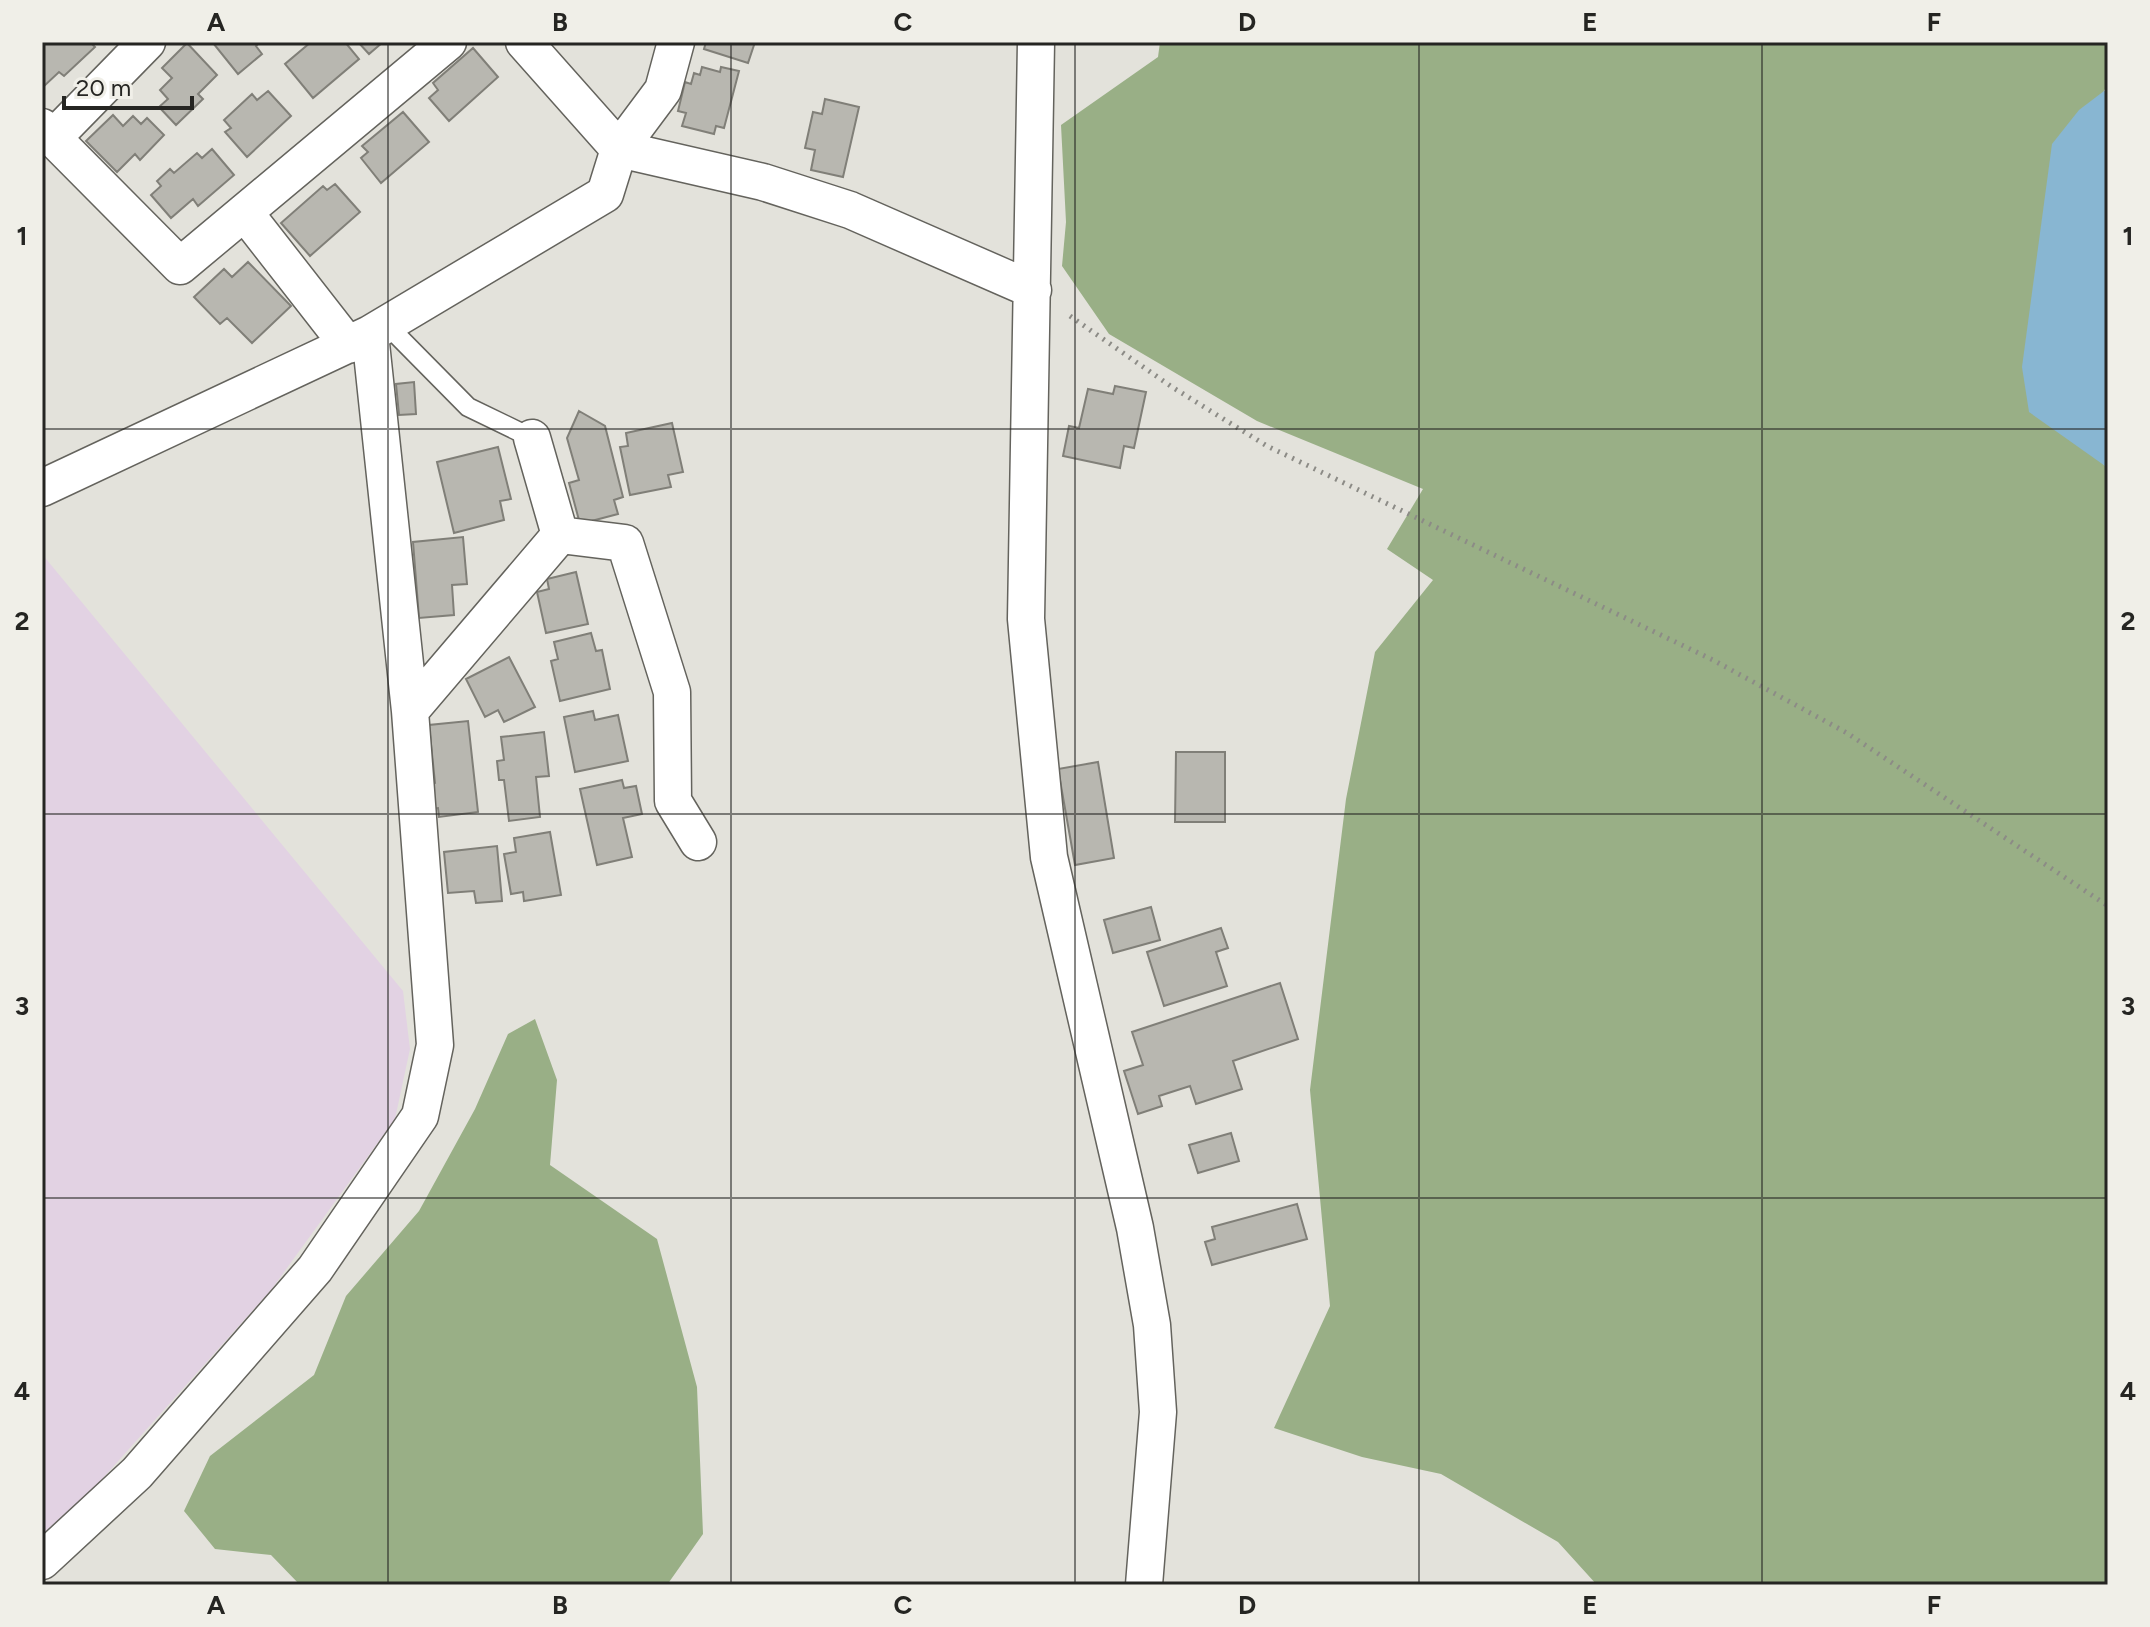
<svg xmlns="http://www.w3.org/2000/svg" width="2150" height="1627" viewBox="0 0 2150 1627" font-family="Figtree,sans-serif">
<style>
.education{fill:#e2d2e3}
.forest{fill:#99af86}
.water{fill:#88b6d2}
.building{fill:#b8b7b0;stroke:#807f78;stroke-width:2}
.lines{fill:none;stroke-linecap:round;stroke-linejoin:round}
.lane-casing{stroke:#64635d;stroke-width:21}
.street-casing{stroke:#64635d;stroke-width:39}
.path{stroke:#8c8b86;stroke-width:5;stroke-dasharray:2 6;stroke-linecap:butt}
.lane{stroke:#fff;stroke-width:18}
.street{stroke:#fff;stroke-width:36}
.grid{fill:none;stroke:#252522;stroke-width:2;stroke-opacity:0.55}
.neatline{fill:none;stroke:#252522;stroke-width:3}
.grid-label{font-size:26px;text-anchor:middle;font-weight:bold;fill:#252522}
</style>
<rect width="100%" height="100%" fill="#e3e2db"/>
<path class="education" d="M42 554 403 991 410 1049 395 1119 271 1290 95 1487 42 1535Z"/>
<path class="forest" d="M1160 42H2108V88L2104 90 2078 443 2108 468V1585H1597L1558 1542 1441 1474 1362 1457 1274 1428 1330 1306 1310 1090 1346 799 1375 652 1433 580 1387 549 1423 489 1257 421 1109 334 1062 266 1066 222 1061 125 1158 57Z
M535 1019 557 1080 550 1165 657 1239 697 1387 703 1534 667 1585H300L271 1555 215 1549 184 1511 210 1456 314 1375 346 1296 419 1211 475 1109 508 1034Z"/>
<path class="water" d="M2108 88V468L2029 412 2022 367 2052 144 2079 110Z"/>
<path class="building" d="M42 42H90L95 47 64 76 59 72 42 88Z
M260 42 256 46 262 54 238 74 213 43Z
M311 42H345L359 59 313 98 285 64Z
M358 42H383L369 54Z
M706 42H755L748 63 704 49Z
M187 43 217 75 198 94 203 99 176 125 159 107 168 99 160 90 172 78 162 68Z
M473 48 498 77 449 121 429 98 438 90 433 83Z
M702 67 720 72 721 67 739 71 724 128 716 126 714 134 682 126 686 113 678 111 685 82 691 84 694 73 700 75Z
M268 91 291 116 247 157 225 132 231 128 224 120 252 94 257 100Z
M825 99 859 107 843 177 811 170 815 150 805 148 813 112 822 114Z
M403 112 429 142 381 183 361 158 368 152 362 146Z
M113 115 123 126 133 116 141 124 147 118 164 135 140 160 135 154 117 172 86 141Z
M212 149 234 175 198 206 193 199 171 218 151 195 161 186 157 181 170 169 174 173 197 153 202 158Z
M335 184 360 212 310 256 281 223 323 186 327 190Z
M248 262 291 306 252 343 227 318 220 324 194 297 224 269 232 277Z
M414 382 416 414 399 415 396 384Z
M1115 386 1146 392 1134 448 1124 446 1120 468 1063 456 1069 426 1079 428 1088 389 1113 394Z
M579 411 605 426 623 497 614 500 618 514 580 524 569 483 579 480 567 438Z
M672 423 683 472 668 475 671 487 630 495 620 447 628 446 626 433Z
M498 447 511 499 500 501 504 520 454 533 437 462Z
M463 537 467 584 452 585 454 615 419 618 413 542Z
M576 572 588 624 546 633 537 592 549 589 547 579Z
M591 633 596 651 602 650 610 689 560 701 551 661 558 659 554 642Z
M509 657 535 707 504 722 498 710 485 717 466 679Z
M593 711 595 720 618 715 628 761 575 772 564 717Z
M468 721 478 812 439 817 438 808 430 809 427 784 435 783 429 725Z
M544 732 549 776 536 777 540 817 509 821 504 780H499L497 761 504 760 501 737Z
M1176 752H1225V822H1175Z
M1098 762 1114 858 1075 865 1058 769Z
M622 780 624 788 636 786 642 814 623 818 632 857 597 865 580 789Z
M550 832 561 895 524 901 523 892 511 894 504 854 516 852 514 838Z
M497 846 502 901 476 903 474 891 448 893 444 852Z
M1151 907 1160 940 1113 953 1104 920Z
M1221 928 1228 948 1216 952 1227 986 1164 1006 1147 952Z
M1280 983 1298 1039 1233 1061 1242 1089 1196 1104 1190 1086 1159 1096 1162 1106 1138 1114 1124 1071 1143 1065 1132 1032Z
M1231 1133 1239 1161 1198 1173 1189 1145Z
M1297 1204 1307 1239 1212 1265 1205 1242 1215 1239 1212 1227Z"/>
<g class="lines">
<defs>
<path id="lane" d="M386 324 468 407 532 438"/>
<path id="street" d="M524 42 619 149 763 182 850 210 1033 290
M1036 42 1026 619 1049 857 1135 1228 1152 1325 1158 1412 1144 1585
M42 127 180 266 448 42
M53 138 147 42
M245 213 348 345
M42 488 370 334 605 194 619 149 663 90 676 42
M560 535 625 543 672 692 673 801 698 842
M410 711 560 535 532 438
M42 1561 137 1473 315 1269 420 1116 435 1045 410 711 370 334"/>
</defs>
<use href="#lane" class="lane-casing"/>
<use href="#street" class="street-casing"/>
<path class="path" d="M1070 316 1172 387 1267 446 1713 660 1847 733 2108 906"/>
<use href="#lane" class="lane"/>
<use href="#street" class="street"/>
</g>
<path class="grid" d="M388 42V1585M731 42V1585M1075 42V1585M1419 42V1585M1762 42V1585M42 429H2108M42 814H2108M42 1198H2108"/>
<rect width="2150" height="1627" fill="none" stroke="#f0efe8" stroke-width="88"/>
<path d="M64 96v12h128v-12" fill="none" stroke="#252522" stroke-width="4"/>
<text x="76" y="96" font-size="24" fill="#252522" stroke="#f0efe8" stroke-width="6" paint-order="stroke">20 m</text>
<rect x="44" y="44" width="2062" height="1539" class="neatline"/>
<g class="grid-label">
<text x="216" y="31">A</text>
<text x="560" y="31">B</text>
<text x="903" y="31">C</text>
<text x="1247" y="31">D</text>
<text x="1590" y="31">E</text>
<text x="1934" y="31">F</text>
<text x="22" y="245">1</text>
<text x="2128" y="245">1</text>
<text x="22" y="630">2</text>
<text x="2128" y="630">2</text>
<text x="22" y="1015">3</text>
<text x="2128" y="1015">3</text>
<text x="22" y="1400">4</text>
<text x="2128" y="1400">4</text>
<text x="216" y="1614">A</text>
<text x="560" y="1614">B</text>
<text x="903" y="1614">C</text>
<text x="1247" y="1614">D</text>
<text x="1590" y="1614">E</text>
<text x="1934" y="1614">F</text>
</g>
</svg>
